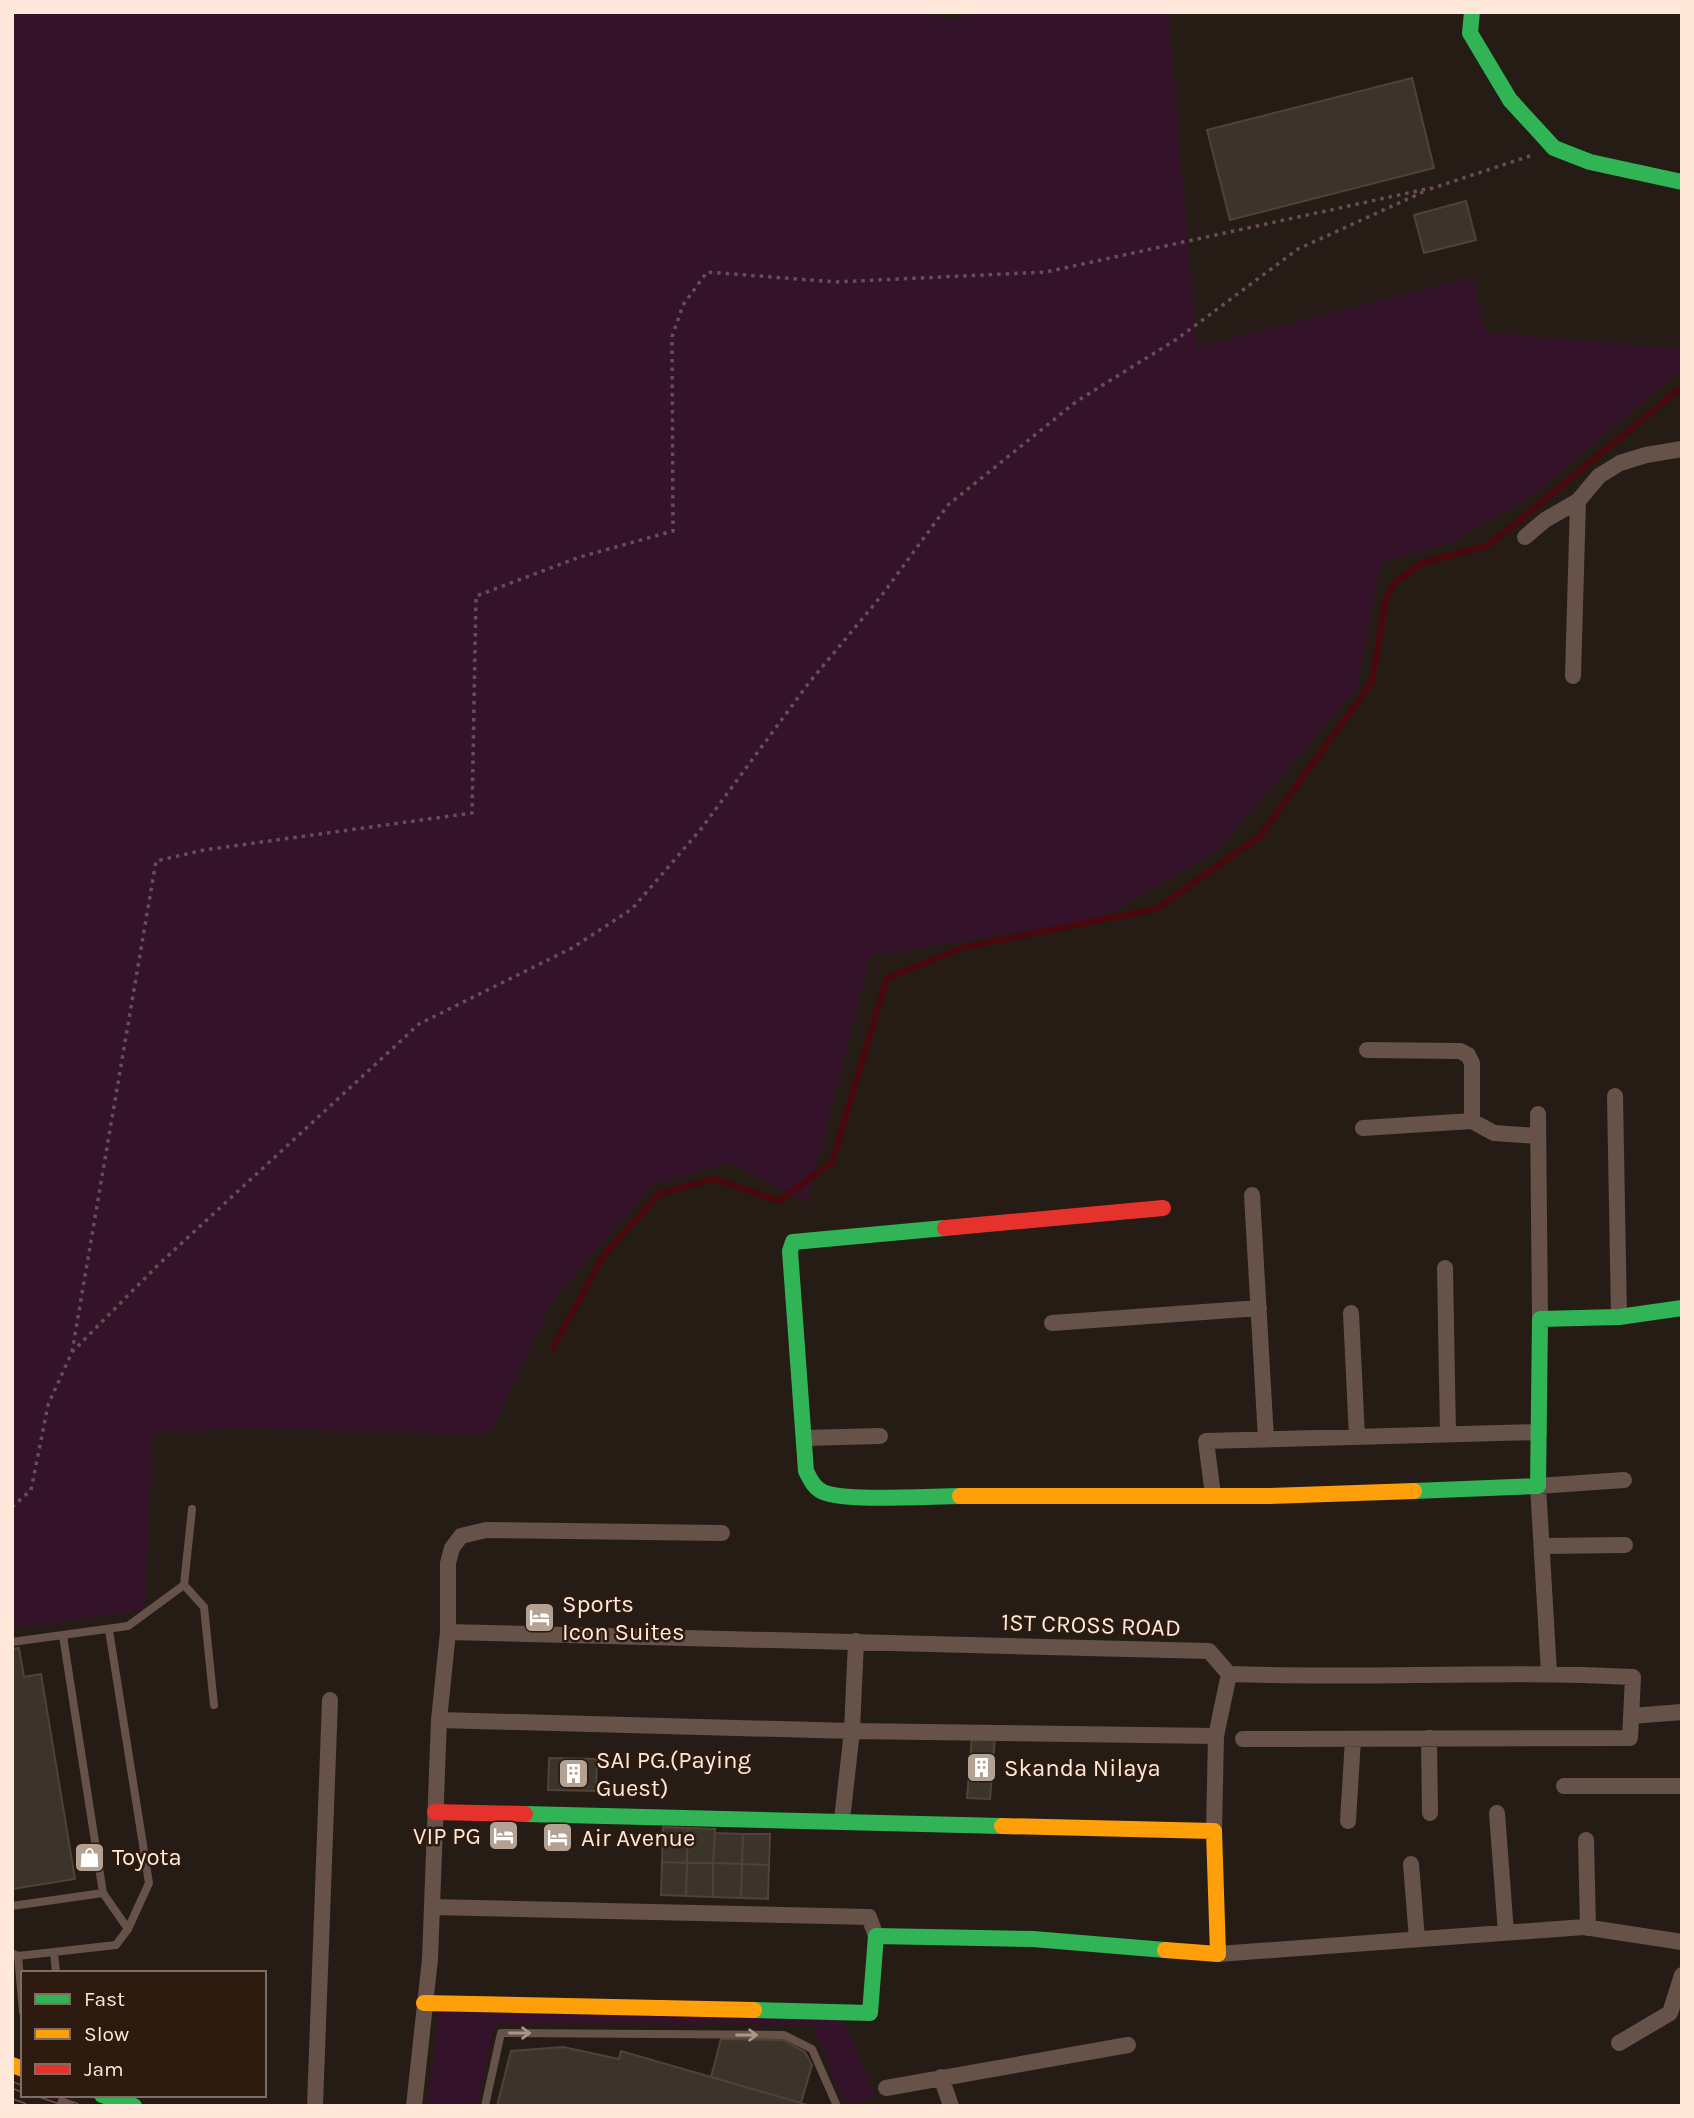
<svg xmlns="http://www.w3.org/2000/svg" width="1694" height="2118" viewBox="0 0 1694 2118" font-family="Karla,sans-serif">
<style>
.green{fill:#34122a}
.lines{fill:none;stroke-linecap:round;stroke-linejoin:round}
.stream{stroke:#49080d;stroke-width:6}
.building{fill:#3c332a;stroke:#4f4338;stroke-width:2}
.path{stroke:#6a4d54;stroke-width:3.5;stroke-dasharray:3.5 5;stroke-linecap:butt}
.lane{stroke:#665249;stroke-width:8}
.street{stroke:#665249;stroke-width:16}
.fast{stroke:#30b455;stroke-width:16}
.slow{stroke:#ff9f0a;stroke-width:16}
.jam{stroke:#e5322d;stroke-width:16}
.rail-casing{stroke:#724d56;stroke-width:8}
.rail{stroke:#2c1b0e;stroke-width:5;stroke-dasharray:16;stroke-linecap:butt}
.oneway{stroke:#ab968a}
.labels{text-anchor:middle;stroke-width:5;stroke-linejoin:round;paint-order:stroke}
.poi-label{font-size:24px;fill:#ffe8d9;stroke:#2c1b0e;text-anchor:start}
.street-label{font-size:24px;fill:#ffe8d9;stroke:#2c1b0e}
</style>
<rect width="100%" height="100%" fill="#251c15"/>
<path class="green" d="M12 12H913L957 20 970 12H1168L1197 347 1473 277 1485 332 1682 349V369L1534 494 1454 541 1381 563 1357 688 1216 852 1101 918 870 956 807 1202 727 1162 652 1186 552 1301 490 1434 237 1428 153 1433 144 1610 12 1628Z
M439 2009 843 2020 876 2096 846 2106 812 2025 495 2023 477 2106H427Z"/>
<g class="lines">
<path class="stream" d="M553 1348 603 1256 660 1193 714 1179 779 1201 832 1162 887 978 965 947 1156 909 1260 836 1372 682 1386 597 1395 582 1422 563 1489 545 1682 387"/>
</g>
<path class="building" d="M1412 78 1434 168 1230 220 1207 130Z
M1466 201 1476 240 1424 253 1414 215Z
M19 1648 24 1677 41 1674 75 1879 12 1889V1649Z
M972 1736 995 1737 990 1799 967 1798Z
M549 1758 597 1759 596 1791 548 1790Z
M663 1827 688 1828 687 1863 662 1862Z
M688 1828 715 1829 713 1863H687Z
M715 1833 743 1834 742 1864 713 1863Z
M743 1834H770L769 1865 742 1864Z
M662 1862 687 1863 686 1896 661 1895Z
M687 1863H713V1897L686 1896Z
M713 1863 742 1864 741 1898 713 1897Z
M742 1864 769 1865 768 1899 741 1898Z
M721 2039 783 2040 805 2052 812 2065 801 2103 711 2077Z
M563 2047 619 2059 621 2051 811 2106H497L511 2051Z"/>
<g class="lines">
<path class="path" d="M1430 189 1533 155
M72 1352 156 861 204 850 472 813 476 596 580 557 673 531 672 337 683 305 707 272 836 282 1046 272 1431 188
M12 1507 31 1490 48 1405 72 1352 158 1265 419 1024 572 948 632 909 701 829 808 684 882 595 948 505 1077 401 1177 339 1298 249 1423 192"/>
<path class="lane" d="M184 1585 204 1607 214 1705
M63 1636 103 1893 128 1929
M12 1642 128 1626 184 1585 192 1509
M12 1906 103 1893
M12 1953 18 1956 116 1945 128 1929 149 1883 109 1630
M54 1953 56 1973
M18 1956 23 2012
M485 2106 501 2033 784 2035 812 2049 837 2106"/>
<path class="street" d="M1525 537 1545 520 1578 501
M1573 676 1578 501 1599 476 1620 463 1646 455 1682 449
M1367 1050 1460 1051 1468 1055 1472 1063V1121
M1615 1096 1619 1317
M1538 1114 1540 1319
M1363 1128 1472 1121 1494 1133 1538 1136
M1252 1195 1266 1439
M1445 1268 1448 1434
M1351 1313 1357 1437
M1052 1323 1259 1308
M804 1438 880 1436
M1213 1495 1206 1441 1539 1432
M1542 1546 1625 1545
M448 1632 1209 1651 1229 1674C1364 1679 1498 1670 1633 1677L1630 1738 1243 1739
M1549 1673 1538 1486 1624 1480
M1631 1716 1682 1712
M439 1720 852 1731 1216 1736 1214 1831
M1216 1736 1229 1674
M1429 1738 1430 1813
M1564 1786H1682
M1497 1813 1506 1933
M842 1820 852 1731 856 1641
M1348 1821 1353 1739
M1586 1840 1588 1928
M1411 1864 1417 1939
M432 1907 869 1917 876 1936
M1218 1954 1584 1927 1682 1942
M1619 2043 1670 2013 1682 1975
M941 2077 951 2106
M886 2088 1128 2045
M315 2106 330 1700
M414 2106 430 1959 439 1720 448 1632V1563L452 1548 461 1536 486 1530 722 1533"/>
<path class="fast" d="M1472 12 1470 33 1510 100 1554 148 1590 162 1682 182
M945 1228 793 1242 790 1251 806 1471C810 1479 814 1488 823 1492 845 1502 931 1496 960 1496
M1414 1491 1538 1486 1540 1319 1619 1317 1682 1308
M525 1814 1002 1826
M754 2010 870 2013 876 1936 1033 1939 1165 1950
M102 2095 134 2106"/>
<path class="slow" d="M960 1496H1269L1414 1491
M1002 1826 1214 1831 1218 1954 1165 1950
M424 2003 754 2010
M12 2065 23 2069"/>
<path class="jam" d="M945 1228 1163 1208
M435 1812 525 1814"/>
<defs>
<path id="rail" d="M12 2085 23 2089
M43 2095 75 2106
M12 2102 23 2106"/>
</defs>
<use href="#rail" class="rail-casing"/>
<use href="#rail" class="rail"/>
</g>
<defs><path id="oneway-shaft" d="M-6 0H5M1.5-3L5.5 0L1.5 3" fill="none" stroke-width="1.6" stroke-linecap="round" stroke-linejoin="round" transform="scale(1.75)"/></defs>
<g class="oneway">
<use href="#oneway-shaft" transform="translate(520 2033)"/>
<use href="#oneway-shaft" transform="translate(747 2035)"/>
</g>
<defs>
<symbol id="hotel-square" viewBox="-11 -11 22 22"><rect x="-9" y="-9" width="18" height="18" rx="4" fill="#b3a194" stroke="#2c1b0e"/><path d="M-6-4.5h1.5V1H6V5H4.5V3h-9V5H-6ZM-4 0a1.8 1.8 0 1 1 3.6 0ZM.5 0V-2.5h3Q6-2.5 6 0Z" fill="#fff"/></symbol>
<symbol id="building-square" viewBox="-11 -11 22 22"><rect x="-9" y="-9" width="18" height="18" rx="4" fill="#b3a194" stroke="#2c1b0e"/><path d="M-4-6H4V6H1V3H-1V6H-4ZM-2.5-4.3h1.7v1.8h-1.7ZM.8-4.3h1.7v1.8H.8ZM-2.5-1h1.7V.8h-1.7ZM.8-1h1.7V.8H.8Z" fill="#fff"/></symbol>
<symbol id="shop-square" viewBox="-11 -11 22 22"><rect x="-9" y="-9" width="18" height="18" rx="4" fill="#b3a194" stroke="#2c1b0e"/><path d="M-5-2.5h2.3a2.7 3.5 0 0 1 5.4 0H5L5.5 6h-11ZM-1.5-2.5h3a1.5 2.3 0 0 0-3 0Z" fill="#fff"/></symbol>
</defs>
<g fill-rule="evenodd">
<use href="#hotel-square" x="522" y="1600" width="35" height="35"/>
<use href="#building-square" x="964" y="1750" width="35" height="35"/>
<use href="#building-square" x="556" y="1756" width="35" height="35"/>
<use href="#hotel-square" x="486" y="1818" width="35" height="35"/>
<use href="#hotel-square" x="540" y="1820" width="35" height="35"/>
<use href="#shop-square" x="72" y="1840" width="35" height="35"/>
</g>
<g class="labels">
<g class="poi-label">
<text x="562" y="1612">Sports<tspan x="562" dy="28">Icon Suites</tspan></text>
<text x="596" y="1768">SAI PG.(Paying<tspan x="596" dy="28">Guest)</tspan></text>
<text x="1004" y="1776">Skanda Nilaya</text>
<text x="481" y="1844" text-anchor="end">VIP PG</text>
<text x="581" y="1846">Air Avenue</text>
<text x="112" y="1865">Toyota</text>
</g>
<g class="street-label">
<text transform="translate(1091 1625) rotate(2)" y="8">1ST CROSS ROAD</text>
</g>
</g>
<rect width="1694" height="2118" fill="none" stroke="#ffe8d9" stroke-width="28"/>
<rect x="21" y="1971" width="245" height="126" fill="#2c1b0e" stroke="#806d5f" stroke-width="2"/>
<rect x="35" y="1994" width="35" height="10" fill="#30b455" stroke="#806d5f" stroke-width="2"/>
<text x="84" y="2006" font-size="21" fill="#ffe8d9">Fast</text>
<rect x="35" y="2029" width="35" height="10" fill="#ff9f0a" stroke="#806d5f" stroke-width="2"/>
<text x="84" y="2041" font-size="21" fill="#ffe8d9">Slow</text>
<rect x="35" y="2064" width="35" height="10" fill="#e5322d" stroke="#806d5f" stroke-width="2"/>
<text x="84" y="2076" font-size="21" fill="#ffe8d9">Jam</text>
</svg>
